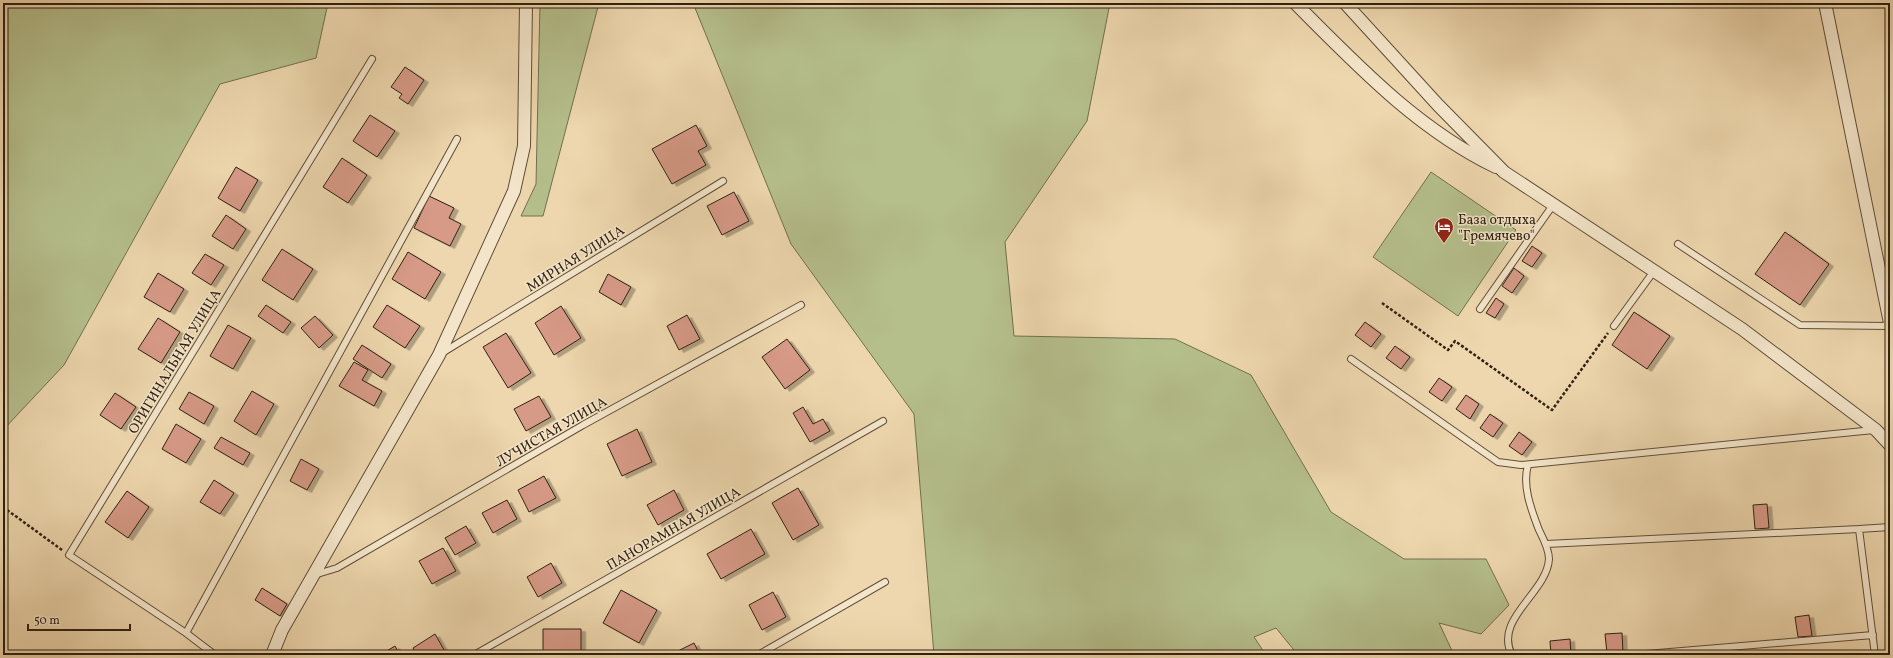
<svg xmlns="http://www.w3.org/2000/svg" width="1893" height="658" viewBox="0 0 1893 658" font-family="Vollkorn,serif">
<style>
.green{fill:#b5bf8c;stroke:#72704e}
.building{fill:#d79a87;stroke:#2f2110;filter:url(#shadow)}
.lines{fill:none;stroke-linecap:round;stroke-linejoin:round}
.lane-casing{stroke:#5f4e38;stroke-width:8}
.street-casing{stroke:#5f4e38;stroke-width:14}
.path{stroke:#2f2110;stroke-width:2.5;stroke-dasharray:3 2;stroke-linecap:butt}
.lane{stroke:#f4e5ca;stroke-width:6}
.street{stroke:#f4e5ca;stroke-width:12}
.labels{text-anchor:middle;stroke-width:3;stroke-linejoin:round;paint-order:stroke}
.poi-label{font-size:14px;fill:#2f2110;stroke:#f4e5ca;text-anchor:start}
.street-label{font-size:14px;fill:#2f2110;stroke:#f4e5ca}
</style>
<defs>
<filter id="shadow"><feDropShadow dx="4.5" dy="2.5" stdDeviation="0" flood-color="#0004"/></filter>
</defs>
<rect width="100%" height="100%" fill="#eed7ae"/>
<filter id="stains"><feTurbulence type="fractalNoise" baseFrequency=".005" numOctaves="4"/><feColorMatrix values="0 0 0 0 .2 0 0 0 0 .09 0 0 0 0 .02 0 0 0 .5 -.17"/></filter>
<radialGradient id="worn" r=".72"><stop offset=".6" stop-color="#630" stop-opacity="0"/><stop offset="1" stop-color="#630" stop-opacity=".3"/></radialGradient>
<path class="green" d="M3 3H328L316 58 220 84 64 365 3 430Z
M540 3H599L543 216H521L536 184Z
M693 3H1110L1087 121 1005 242 1014 336 1175 339 1251 375 1331 512 1404 559H1486L1509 605 1481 634 1439 623 1454 655H1298L1276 628 1254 637 1266 655H934L914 414 791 244Z
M1431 172 1516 230 1458 316 1373 257Z"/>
<path class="building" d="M405 67 424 80 408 104 399 98 402 94 391 87Z
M370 115 395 131 377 157 353 141Z
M696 125 707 146 698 151 706 165 672 184 652 149Z
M342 158 367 175 348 203 323 187Z
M236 167 258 180 240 211 218 198Z
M734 192 749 221 722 235 707 206Z
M429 196 454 208 449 218 461 224 450 246 414 228Z
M226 215 246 229 233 249 212 236Z
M1785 232 1829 264 1800 305 1755 274Z
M1532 246 1542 253 1532 267 1522 261Z
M282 249 313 269 293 300 262 280Z
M408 252 441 272 425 299 392 279Z
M205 254 224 265 211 285 192 273Z
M1514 268 1524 276 1512 293 1502 286Z
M158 273 184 289 170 312 144 297Z
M608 274 631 287 621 305 599 292Z
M1496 298 1504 304 1495 318 1486 313Z
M266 305 291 322 283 333 258 316Z
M387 305 420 326 405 348 373 327Z
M561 306 581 338 554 355 535 323Z
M1634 312 1670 336 1647 369 1612 345Z
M687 315 700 339 679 350 667 326Z
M315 316 333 335 319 348 301 328Z
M158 318 180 332 161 363 138 349Z
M1365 322 1381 334 1371 347 1355 335Z
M228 325 251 338 233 369 210 356Z
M506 333 531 373 508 388 483 347Z
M787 339 810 370 785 389 762 357Z
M362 345 391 364 382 378 353 359Z
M1395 346 1410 357 1401 369 1386 358Z
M354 362 368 370 362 380 382 391 374 406 339 386Z
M1439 378 1452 387 1442 401 1429 392Z
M252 391 274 404 256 435 234 421Z
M189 392 214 406 204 424 179 409Z
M115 393 136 407 121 429 100 415Z
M1466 395 1479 404 1470 419 1456 409Z
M539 396 551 417 526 431 514 409Z
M803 407 813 424 823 419 830 431 810 442 793 413Z
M1490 414 1503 423 1493 437 1480 428Z
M176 424 201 439 186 463 162 449Z
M637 429 652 462 622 476 607 444Z
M1519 432 1532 442 1522 455 1509 446Z
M221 437 250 453 243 465 214 448Z
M301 459 319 469 307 490 290 481Z
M544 476 556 498 529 512 518 490Z
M214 480 234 493 220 514 200 502Z
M798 488 819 525 793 540 772 503Z
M674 490 684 510 658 525 647 505Z
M127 491 149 507 128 538 105 522Z
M507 500 517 519 493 533 482 513Z
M1767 504 1769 528 1755 529 1753 505Z
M466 526 476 543 455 555 445 538Z
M751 529 765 554 721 579 707 554Z
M443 548 456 571 432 584 419 561Z
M551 563 562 583 538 597 527 577Z
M262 588 287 604 280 616 255 600Z
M621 590 657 610 639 643 603 623Z
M773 592 786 617 762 630 749 605Z
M1809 615 1812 636 1798 637 1795 617Z
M543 629H581V655H543Z
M1622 633 1623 652 1607 653 1605 634Z
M435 634 447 655H417L413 648Z
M1570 639 1571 655H1551L1550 641Z
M694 643 700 655H670Z
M395 646 400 655H380Z
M1741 651 1742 655H1722Z"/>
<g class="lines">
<defs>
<path id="lane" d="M1678 244 1800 325 1890 326
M1480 309 1553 205
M1614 326 1654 271
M442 353 723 181
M1351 359 1498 462 1521 465 1874 430
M1546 544 1859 529
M314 575 337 568 583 425 801 305
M186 633 457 139
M215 655 186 633 69 555 372 59
M474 655 883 421
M758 655 885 582
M1512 655C1493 619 1547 593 1549 559 1549 549 1543 538 1539 530 1531 509 1522 486 1528 465
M1634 655 1873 635
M1875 655 1859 529 1890 527"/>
<path id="street" d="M1295 3C1356 64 1417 129 1496 167
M1345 3 1438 105 1504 172 1742 329 1876 430 1890 445
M1825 3 1890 323
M272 655 282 630 439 355 514 191 524 146 526 3"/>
</defs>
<use href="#lane" class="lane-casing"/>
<use href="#street" class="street-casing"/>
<path class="path" d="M1382 303 1448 350 1455 341 1552 410 1608 333
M3 507 62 550"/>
<use href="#lane" class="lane"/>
<use href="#street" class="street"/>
</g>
<defs>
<symbol id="hotel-pin" viewBox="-11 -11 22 30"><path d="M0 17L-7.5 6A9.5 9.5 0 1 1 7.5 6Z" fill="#8f2418" stroke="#f4e5ca"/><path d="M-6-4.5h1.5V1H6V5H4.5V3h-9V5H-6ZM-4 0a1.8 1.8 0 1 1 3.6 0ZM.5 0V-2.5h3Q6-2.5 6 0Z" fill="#fff"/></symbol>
</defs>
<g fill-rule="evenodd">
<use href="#hotel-pin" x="1433" y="216" width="22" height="30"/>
</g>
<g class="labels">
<g class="poi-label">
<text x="1458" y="224">База отдыха<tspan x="1458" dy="16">"Гремячево"</tspan></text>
</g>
<g class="street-label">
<text transform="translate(575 258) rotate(-32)" y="5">МИРНАЯ УЛИЦА</text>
<text transform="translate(174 361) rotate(-59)" y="5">ОРИГИНАЛЬНАЯ УЛИЦА</text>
<text transform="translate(551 431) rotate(-30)" y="5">ЛУЧИСТАЯ УЛИЦА</text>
<text transform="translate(673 528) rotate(-30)" y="5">ПАНОРАМНАЯ УЛИЦА</text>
</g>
</g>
<rect width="1893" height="658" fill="none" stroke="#eed7ae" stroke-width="16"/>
<rect x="4" y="4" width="1885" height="650" fill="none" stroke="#2f2110" stroke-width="2"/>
<rect x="8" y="8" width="1877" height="642" fill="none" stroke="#2f2110"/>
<path d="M28 624v6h102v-6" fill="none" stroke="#2f2110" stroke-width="2"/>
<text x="34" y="624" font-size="12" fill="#2f2110" stroke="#f4e5ca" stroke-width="3" paint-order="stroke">50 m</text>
<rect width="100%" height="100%" filter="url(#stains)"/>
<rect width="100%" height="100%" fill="url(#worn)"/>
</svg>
